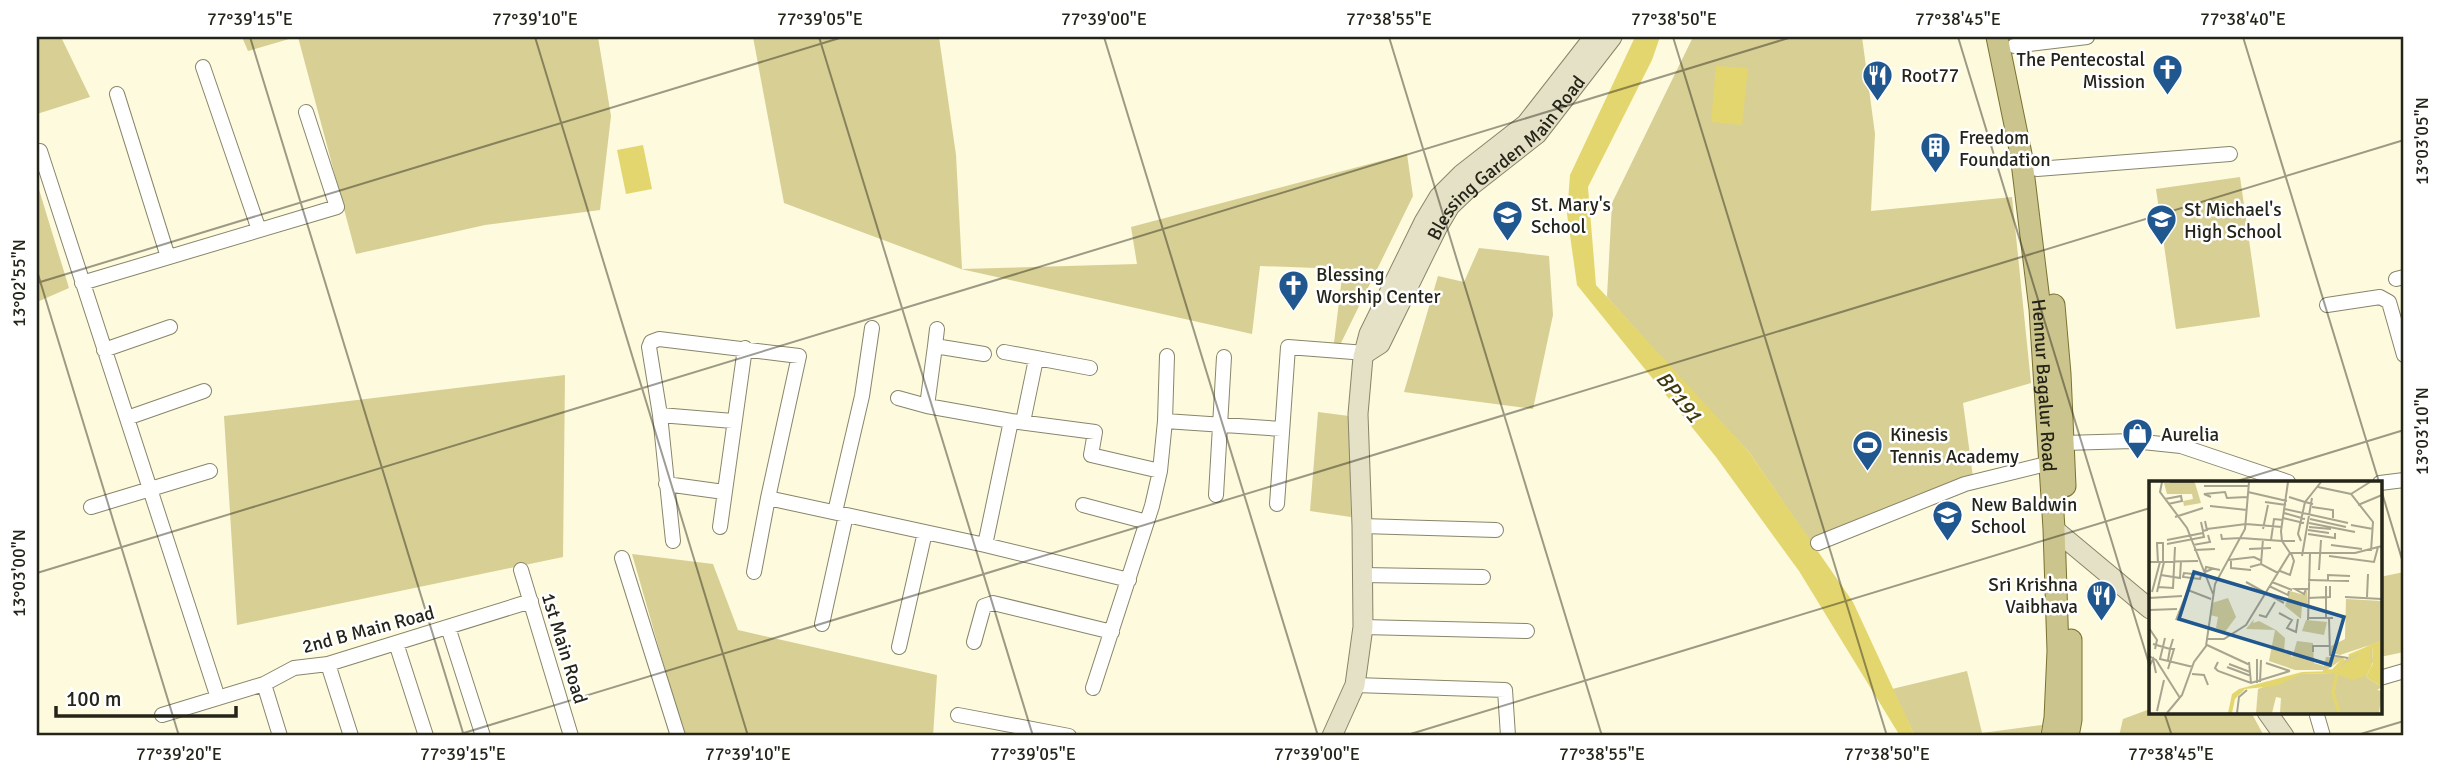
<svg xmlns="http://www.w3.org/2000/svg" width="2441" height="773" viewBox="0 0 2441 773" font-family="Signika,sans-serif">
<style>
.green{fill:#d7cf94}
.water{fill:#e4d66f}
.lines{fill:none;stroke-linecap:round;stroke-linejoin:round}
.street-casing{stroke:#88856a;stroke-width:16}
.secondary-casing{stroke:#88856a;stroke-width:21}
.primary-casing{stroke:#7a7232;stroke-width:23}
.street{stroke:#fff;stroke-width:14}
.secondary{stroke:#e5e1c6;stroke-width:19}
.primary{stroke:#cbc48c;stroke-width:21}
.ticks{fill:none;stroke:#252419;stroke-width:2;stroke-opacity:0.45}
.labels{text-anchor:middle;stroke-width:5;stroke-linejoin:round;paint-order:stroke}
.poi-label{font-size:19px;fill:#252419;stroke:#fff;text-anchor:start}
.street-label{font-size:19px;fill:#252419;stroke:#fff}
.water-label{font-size:21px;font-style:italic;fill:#3e390c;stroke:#fff}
.inset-river{fill:none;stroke:#e4d66f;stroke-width:3.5}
.inset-road{fill:none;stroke:#a7a48f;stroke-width:2}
.view{fill:#20578f;fill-opacity:0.15;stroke:#20578f;stroke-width:3.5}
.inset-edge{fill:none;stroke:#252419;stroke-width:3.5}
.neatline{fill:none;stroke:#252419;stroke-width:2.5}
.ticks-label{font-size:18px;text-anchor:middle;fill:#252419}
</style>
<rect width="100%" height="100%" fill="#fdfadd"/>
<path class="green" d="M37 37H61L90 97 37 114Z
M242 37H296L248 51Z
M298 37H598L611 116 600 210 485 225 356 254Z
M753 37H939L956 155 962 269 1137 264 1131 227 1407 154 1413 196 1340 345 1334 343 1343 269 1260 266 1252 334 961 269 784 203Z
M1693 37H1862L1875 134 1871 211 2012 197 2031 383 1963 403 1973 477 1810 541 1749 452 1693 393 1607 297 1612 203Z
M2240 177 2260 317 2176 329 2156 189Z
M37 183 69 288 37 302Z
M1479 248 1549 256 1553 315 1533 409 1404 392 1438 276 1464 282Z
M565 375 563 557 237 625 224 416Z
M1318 412 1349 416 1351 517 1310 511Z
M632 554 713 564 738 630 937 675 933 736H684Z
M2404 572V652L2380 657V577Z
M1967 671 1982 733 2042 725 2040 736H1915L1892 689Z
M2150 709V712H2251L2264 736H2119L2123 719Z"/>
<path class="water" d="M1635 37H1660L1652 60 1588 187 1596 285 1749 452 1853 602 1915 736H1900L1799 571 1716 457 1577 285 1567 214 1570 175Z
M1716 66 1748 68 1742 125 1711 122Z
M643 145 652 189 626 194 617 150Z"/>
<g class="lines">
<defs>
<path id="street" d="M2014 46 2087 37
M203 67 259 230
M117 94 168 257
M37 152 40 151 218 698
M2037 169 2230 154
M2396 279 2404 277
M82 283 337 207 306 112
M2327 305 2380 297 2389 302 2404 355
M935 346 937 329
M104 350 170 327
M1004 352 1090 368
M984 354 935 346 927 406 1011 421 1095 432 1091 455 1160 471
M898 398 927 406
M660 415 733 421
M127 418 204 391
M1011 421 985 545 1129 580
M1165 421 1167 356
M1023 422 1036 359
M2064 443 2133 441 2181 446 2288 482
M2380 483 2404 480
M666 484 724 492
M1216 495 1224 357
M1277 504 1288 347 1366 353
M1083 505 1147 522
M91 507 210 471
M835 512 862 396 872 328
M1362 526 1496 530
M720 527 745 348
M673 541 660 415 649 347 651 342 659 339 799 356 768 498 985 545
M1818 543 1965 484 2050 463
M622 558 678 736
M521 570 571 736
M754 572 768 498
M1362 575 1483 577
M822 624 846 515
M448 627 483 736
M1363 627 1527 631
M974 642 984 606 993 603 1112 632
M396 643 426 736
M899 647 925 532
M328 664 351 736
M2380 678 2404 671
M264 684 280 736
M1355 685 1505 690 1508 736
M1093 688 1152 506 1160 471 1165 421 1282 429
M2316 712 2323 736
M162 715 264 684 294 668 328 664 531 601
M958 715 1069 736"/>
<g id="secondary">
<path id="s1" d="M1366 353 1380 344 1437 228 1450 206 1472 185 1537 134 1612 37"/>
<path d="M2054 529 2150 609"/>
<path d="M2267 712 2284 736"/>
<path d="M1332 736 1355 685 1363 627 1362 526 1358 414 1363 357 1369 334 1424 222 1439 197 1462 174 1526 124 1594 37"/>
</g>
<g id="primary">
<path id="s2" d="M1997 37 2021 154 2040 309 2054 529 2058 651 2055 718 2052 736"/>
<path d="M2054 305 2060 374 2065 486"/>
<path d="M2068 736 2071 720V640"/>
</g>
</defs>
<use href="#street" class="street-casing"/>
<use href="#secondary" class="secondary-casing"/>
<use href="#primary" class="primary-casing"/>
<use href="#street" class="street"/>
<use href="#secondary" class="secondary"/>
<use href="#primary" class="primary"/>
</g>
<path class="ticks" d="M250 37 464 736M535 37 748 736M819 37 1033 736M1104 37 1318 736M1389 37 1602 736M1673 37 1887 736M1958 37 2150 667M2243 37 2379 482M37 271 179 736M37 283 843 37M2234 482 2404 430M2380 486 2404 566M37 573 1792 37M2164 712 2172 736M454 736 2404 140M1404 736 2150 508M2354 736 2404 721"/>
<defs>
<symbol id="church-pin" viewBox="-11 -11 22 30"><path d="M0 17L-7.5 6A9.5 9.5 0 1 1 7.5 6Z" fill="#20578f" stroke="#fff"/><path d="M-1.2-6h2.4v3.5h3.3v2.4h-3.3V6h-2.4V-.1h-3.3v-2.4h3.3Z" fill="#fff"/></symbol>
<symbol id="restaurant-pin" viewBox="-11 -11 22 30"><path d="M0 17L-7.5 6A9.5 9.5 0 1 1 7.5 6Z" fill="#20578f" stroke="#fff"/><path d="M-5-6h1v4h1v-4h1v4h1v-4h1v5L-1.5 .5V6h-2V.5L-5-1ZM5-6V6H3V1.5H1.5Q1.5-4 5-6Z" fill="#fff"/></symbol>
<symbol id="building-pin" viewBox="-11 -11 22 30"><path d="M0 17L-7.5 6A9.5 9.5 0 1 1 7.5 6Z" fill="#20578f" stroke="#fff"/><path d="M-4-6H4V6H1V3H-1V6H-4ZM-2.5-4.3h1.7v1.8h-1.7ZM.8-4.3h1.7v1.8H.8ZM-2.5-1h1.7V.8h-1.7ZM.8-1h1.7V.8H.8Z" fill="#fff"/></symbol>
<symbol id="school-pin" viewBox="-11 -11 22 30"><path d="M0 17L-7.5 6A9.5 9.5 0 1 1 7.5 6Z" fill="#20578f" stroke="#fff"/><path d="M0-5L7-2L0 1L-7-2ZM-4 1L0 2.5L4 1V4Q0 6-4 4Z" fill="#fff"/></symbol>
<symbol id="shop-pin" viewBox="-11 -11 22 30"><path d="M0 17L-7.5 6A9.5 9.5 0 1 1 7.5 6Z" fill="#20578f" stroke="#fff"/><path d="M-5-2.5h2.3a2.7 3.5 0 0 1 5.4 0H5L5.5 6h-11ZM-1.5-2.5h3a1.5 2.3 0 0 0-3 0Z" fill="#fff"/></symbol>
<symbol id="stadium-pin" viewBox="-11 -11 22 30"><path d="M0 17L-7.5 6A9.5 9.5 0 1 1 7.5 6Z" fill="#20578f" stroke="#fff"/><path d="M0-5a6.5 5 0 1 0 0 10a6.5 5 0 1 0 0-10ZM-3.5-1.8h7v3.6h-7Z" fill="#fff"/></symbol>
</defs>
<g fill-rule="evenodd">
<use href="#church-pin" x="2150" y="52" width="35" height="47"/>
<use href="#restaurant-pin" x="1860" y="58" width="35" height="47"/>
<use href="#building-pin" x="1918" y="130" width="35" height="47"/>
<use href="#school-pin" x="1490" y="198" width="35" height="47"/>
<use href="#school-pin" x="2144" y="202" width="35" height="47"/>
<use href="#church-pin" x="1276" y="268" width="35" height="47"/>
<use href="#shop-pin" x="2120" y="416" width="35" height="47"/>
<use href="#stadium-pin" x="1850" y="428" width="35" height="47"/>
<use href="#school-pin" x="1930" y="498" width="35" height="47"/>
<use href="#restaurant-pin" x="2084" y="578" width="35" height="47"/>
</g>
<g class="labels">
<g class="poi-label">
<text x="2145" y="66" text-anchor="end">The Pentecostal<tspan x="2145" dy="22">Mission</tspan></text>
<text x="1901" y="82">Root77</text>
<text x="1959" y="144">Freedom<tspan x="1959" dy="22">Foundation</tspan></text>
<text x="1531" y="211">St. Mary's<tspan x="1531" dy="22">School</tspan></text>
<text x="2184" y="216">St Michael's<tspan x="2184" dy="22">High School</tspan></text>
<text x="1316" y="281">Blessing<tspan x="1316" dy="22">Worship Center</tspan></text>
<text x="1890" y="441">Kinesis<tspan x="1890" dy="22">Tennis Academy</tspan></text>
<text x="2161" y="441">Aurelia</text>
<text x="1971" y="511">New Baldwin<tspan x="1971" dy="22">School</tspan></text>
<text x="2078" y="591" text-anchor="end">Sri Krishna<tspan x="2078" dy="22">Vaibhava</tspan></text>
</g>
<g class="street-label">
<text dy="7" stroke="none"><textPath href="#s1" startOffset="245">Blessing Garden Main Road</textPath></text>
<text dy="7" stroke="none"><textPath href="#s2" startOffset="352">Hennur Bagalur Road</textPath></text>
<text transform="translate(368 629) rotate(-15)" y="7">2nd B Main Road</text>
<text transform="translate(565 648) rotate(73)" y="7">1st Main Road</text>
</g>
<g class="water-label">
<text transform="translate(1679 397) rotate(51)" y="7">BP191</text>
</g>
</g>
<g transform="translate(2149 481)">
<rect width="233" height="233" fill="#fdfadd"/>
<path d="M15 2H46L52 22 35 25 34 20 44 18 43 13H18ZM158 109V124H153L152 138 136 125 141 110 155 114ZM79 117 87 136 76 151 67 147 69 136 61 134 63 122ZM197 118 233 120V160L191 174 182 172V165L196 158ZM105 138 104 142 110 140 127 149 136 157 135 171H141L143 177 148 160 164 162 165 182 175 185 177 176H196L178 189H146L120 180 126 149 97 148ZM157 139 178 141 175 154 153 150ZM233 162 223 165 224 181 217 196 233 206 228 209 233 210 230 232H131L132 217 127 216 123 232H107L109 208 151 193 184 192 200 175 221 164Z" fill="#d7cf94"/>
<path d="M233 163V206L217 196 224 182 223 165ZM221 166 222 186 216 195 204 199 185 192 152 193 127 205 96 208 86 218 83 232H79L83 213 90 208 153 191 185 190Z" fill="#e4d66f"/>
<path class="inset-river" d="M200 175 233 161M174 190H184L195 178M188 192 184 212 190 232"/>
<path class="inset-road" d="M13 1 11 11 38 47 64 113M21 1H45M139 1 132 50 133 60H146M55 5H99M169 6 202 13 224 41 222 70M99 11 138 20M202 13 221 1M62 16 55 13 76 11 78 17 98 16M140 16 156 21 172 1M16 18 32 15 33 20 19 23M116 21 137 24M209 24 233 14M61 25 98 29M163 26 184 29V37M136 28 199 42M135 32 156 38M26 36 54 27M134 37 155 42M161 38 197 46M52 41 54 50 58 49 56 40M160 42 206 51M202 44 224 48M160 46 182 48M58 48 97 43 133 46M114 48 119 24M159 49 180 52M72 53 73 58 92 57M159 53 186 57V52M92 57 133 60 141 72H206L233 65M18 59 54 52 55 56 18 63M122 59 125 38 134 39M152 60 149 53 156 21 164 23M44 64 61 61 59 54M182 64 213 68M100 68 122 67M45 69 66 68M153 75 163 17M180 75 225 81 229 66M79 79 105 76 113 80M82 79V87L102 89M0 81 49 80M9 82 8 62H14V81M112 83 114 58M101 86 112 83 129 92M63 88 56 91 57 86 71 89M170 89 172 59M131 90 141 94 145 80 142 72M12 94 31 97 32 80M52 94 51 98 34 96 35 92 54 94M159 99 200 100M179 99V94L201 95M97 101 135 122M123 101 143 109M120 105 139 114 140 110M177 105V137M9 106 24 107 26 66M157 108 155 113 146 108H159M3 111 11 81M8 111 15 81M196 116 233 118M218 116 219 93M0 117 33 115M159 117 181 116V105M0 129 28 128M130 132 143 139 138 147 147 151 149 138M110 134 117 136 126 121M159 137H184M180 137 181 174 199 177M27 139 39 109 62 118M159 139 161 72M0 147 8 159 6 168M16 157 11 178 44 186M57 158H75L97 144 141 72M4 163 21 168 24 158M58 164 101 184M164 171V165H181M0 175 7 179 31 217M19 179 21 168H25L19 188M69 181 66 187 69 190 102 202 141 190M100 181 102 202M117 182 141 190M80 183 101 191M0 186 4 178 7 192M78 186 102 195M43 193 55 194 59 204M111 201 112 179M108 202V178M8 230 15 199M18 232 33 214 45 181 57 165 66 103 96 48 100 1M88 232 90 216 98 209"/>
<path class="view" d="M45 91 195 136 181 184 30 138Z"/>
<rect width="233" height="233" class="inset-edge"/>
</g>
<rect width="2441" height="773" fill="none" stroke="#ffffff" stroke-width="77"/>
<path d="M56 706v10h180v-10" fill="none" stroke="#252419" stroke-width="3.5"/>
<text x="66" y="706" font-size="21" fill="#252419" stroke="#ffffff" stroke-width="5" paint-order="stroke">100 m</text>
<rect x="38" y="38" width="2364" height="696" class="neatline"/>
<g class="ticks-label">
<text x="250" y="25">77°39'15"E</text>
<text x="535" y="25">77°39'10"E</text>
<text x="820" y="25">77°39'05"E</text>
<text x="1104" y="25">77°39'00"E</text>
<text x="1389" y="25">77°38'55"E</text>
<text x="1674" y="25">77°38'50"E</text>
<text x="1958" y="25">77°38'45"E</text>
<text x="2243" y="25">77°38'40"E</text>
<text transform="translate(2422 141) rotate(-90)" y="6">13°03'05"N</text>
<text transform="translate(19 283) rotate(-90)" y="6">13°02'55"N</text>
<text transform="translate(2422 431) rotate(-90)" y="6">13°03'10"N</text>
<text transform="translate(19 573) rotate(-90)" y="6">13°03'00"N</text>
<text x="179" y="760">77°39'20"E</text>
<text x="463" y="760">77°39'15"E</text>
<text x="748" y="760">77°39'10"E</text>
<text x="1033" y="760">77°39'05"E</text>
<text x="1317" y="760">77°39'00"E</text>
<text x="1602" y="760">77°38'55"E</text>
<text x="1887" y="760">77°38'50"E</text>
<text x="2171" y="760">77°38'45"E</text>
</g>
</svg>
